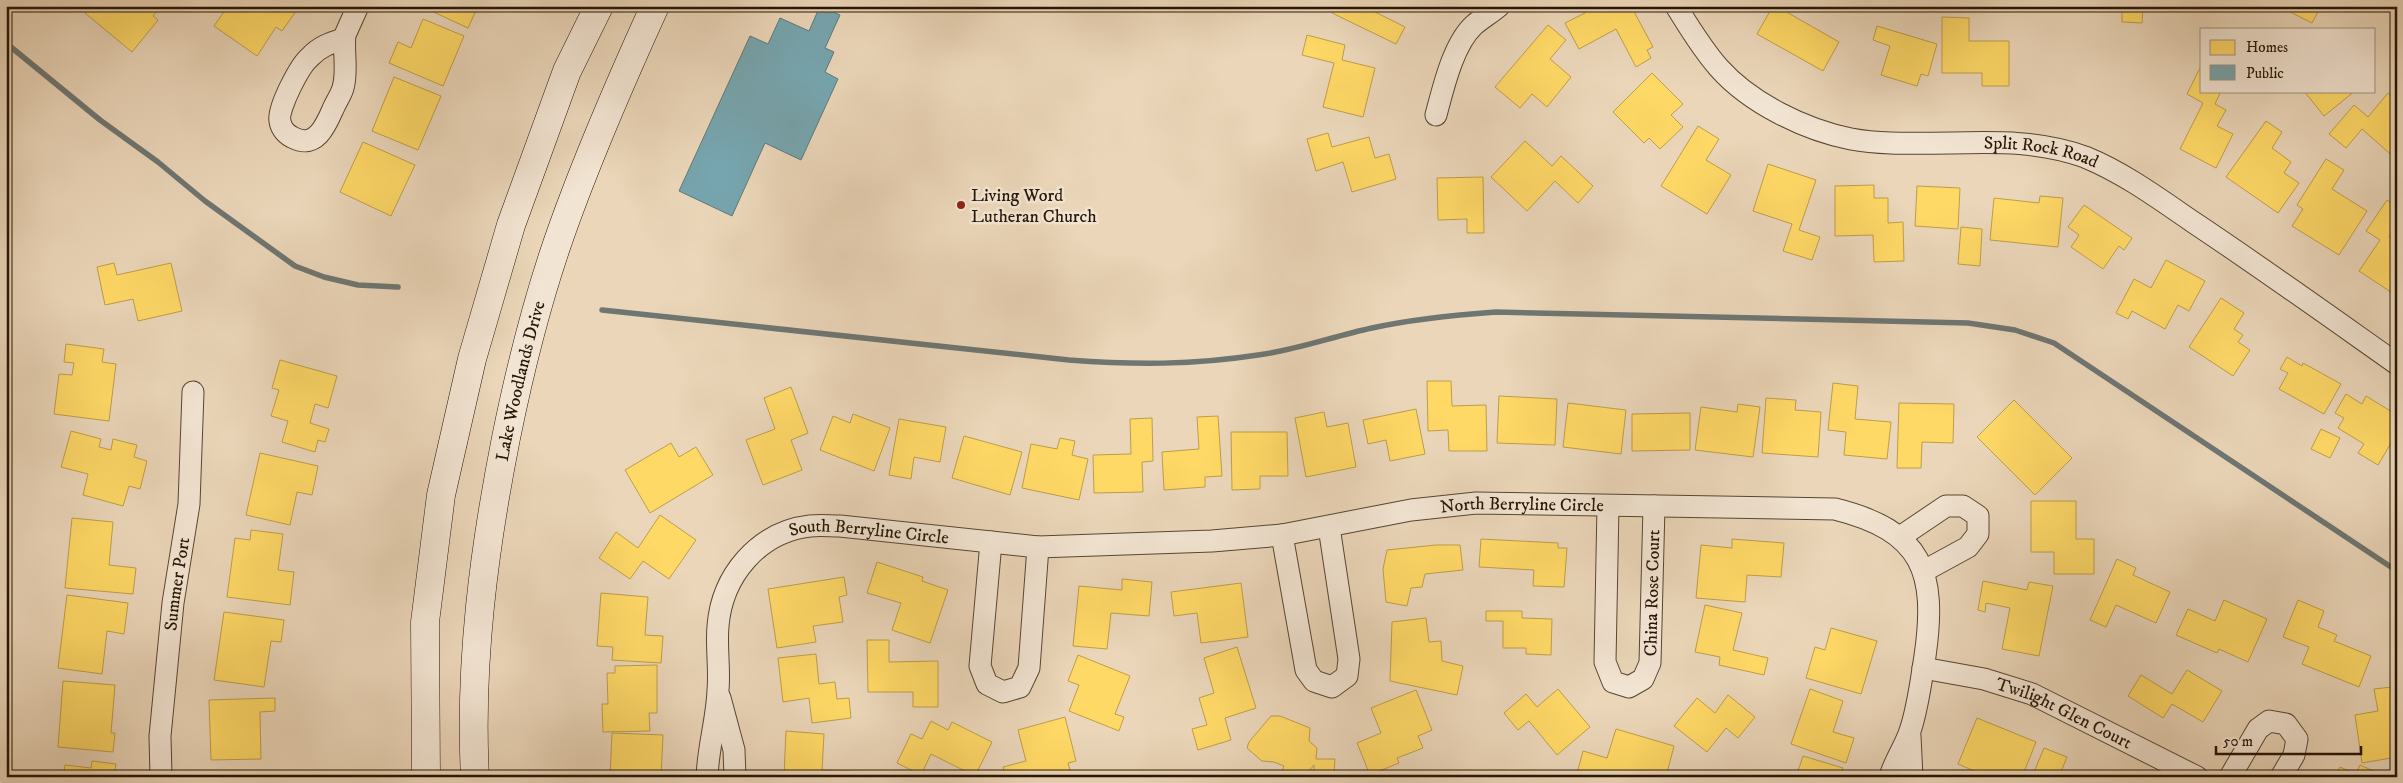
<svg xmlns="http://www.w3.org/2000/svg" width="2403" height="783" viewBox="0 0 2403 783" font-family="'IM FELL DW Pica',serif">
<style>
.homes{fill:#ffd966;stroke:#be9e49}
.public{fill:#76a5af;stroke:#5e7a7c}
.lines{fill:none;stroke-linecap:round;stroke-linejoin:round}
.stream{stroke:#6e7672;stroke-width:5.5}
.minor-casing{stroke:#574632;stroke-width:23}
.secondary-casing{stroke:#261605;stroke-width:29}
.minor{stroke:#f2e4d2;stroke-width:21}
.secondary{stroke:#f2e4d2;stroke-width:28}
.poi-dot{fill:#8f2418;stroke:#f2e4d2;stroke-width:2}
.labels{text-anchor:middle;stroke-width:5;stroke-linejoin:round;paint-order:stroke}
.street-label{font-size:18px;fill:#261605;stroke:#f2e4d2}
.poi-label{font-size:18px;fill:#261605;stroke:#f2e4d2;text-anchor:start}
</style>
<rect width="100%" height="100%" fill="#ebd6b9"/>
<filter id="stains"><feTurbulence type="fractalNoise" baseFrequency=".004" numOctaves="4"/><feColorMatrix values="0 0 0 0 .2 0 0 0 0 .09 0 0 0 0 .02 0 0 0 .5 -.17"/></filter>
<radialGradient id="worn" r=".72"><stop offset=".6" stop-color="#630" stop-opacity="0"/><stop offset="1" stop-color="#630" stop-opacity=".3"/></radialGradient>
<path class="homes" d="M91 6H161L153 16 158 20 132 52 85 13Z
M228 6H297L299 7 282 31 276 27 257 56 214 26Z
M428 6H478L468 28 427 9Z
M1335 6H1376L1373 11 1405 27 1396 44 1332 13Z
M1582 6H1631L1653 47 1647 50 1651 58 1636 67 1616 29 1579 49 1565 23 1585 13Z
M1773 6H1776L1839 42 1823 71 1757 34Z
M2083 6H2110V10L2083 9Z
M2122 6H2143L2142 23 2122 22Z
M2219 6H2233V10L2219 11Z
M2283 6H2321L2312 23 2282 8Z
M1942 17 1969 18V41H2009V86H1982V73H1942Z
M423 19 464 36 443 86 389 63 398 42 411 48Z
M1548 25 1566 40 1550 59 1571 77 1547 107 1532 94 1520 108 1495 87Z
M1877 26 1937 44 1928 76 1921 74 1917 86 1881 75 1890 46 1873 40Z
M1307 35 1345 45 1342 60 1375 68 1363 117 1323 107 1334 63 1302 55Z
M2202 64V91H2221L2215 104 2226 110 2217 126 2233 134 2216 168 2180 149 2203 103 2187 94Z
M1652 73 1683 104 1671 115 1683 127 1660 149 1649 138 1644 143 1613 112Z
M394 77 441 96 418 150 372 131Z
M2304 91H2355L2324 116Z
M2388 93 2397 101 2396 159 2362 129 2346 148 2329 134 2354 105 2368 117Z
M2266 121 2282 132 2272 148 2291 162 2284 173 2299 183 2278 213 2226 177Z
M1698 126 1719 139 1706 160 1731 175 1707 214 1661 186Z
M1328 133 1332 147 1369 137 1375 158 1389 154 1396 179 1352 192 1343 162 1316 171 1307 139Z
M1525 141 1552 166 1561 156 1593 186 1578 203 1555 181 1527 211 1491 177Z
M363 142 415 165 391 216 340 192Z
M2326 159 2344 170 2332 189 2367 211 2339 255 2292 226 2303 209 2297 205Z
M1768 164 1816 180 1799 230 1820 237 1812 260 1783 251 1792 224 1753 211Z
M1483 177 1484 233H1467V219L1438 220 1437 178Z
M1874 185V198H1888V223L1903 222 1904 261 1874 262 1873 235 1835 236V186Z
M1917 186 1960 188 1958 229 1915 226Z
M2040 196 2063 198 2058 247 1990 240 1994 198 2039 203Z
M2387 200 2397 206V225L2389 237 2397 243V296L2359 271 2380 240 2366 231Z
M2084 205 2132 238 2124 250 2119 246 2103 269 2071 247 2079 235 2068 227Z
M1961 227 1982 229 1980 266 1958 264Z
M2166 260 2205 281 2189 311 2178 305 2165 329 2132 311 2128 319 2116 313 2134 279 2151 288Z
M114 263 117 275 171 263 182 311 138 321 133 299 105 305 97 267Z
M2221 298 2244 313 2234 329 2243 335 2238 342 2250 350 2233 376 2189 347Z
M66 344 104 349 102 362 116 364 109 421 54 414 59 374 72 375 74 363 64 362Z
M2287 357 2302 366 2303 363 2341 384 2324 414 2279 389 2288 373 2280 369Z
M280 360 337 376 328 408 315 404 310 423 329 429 325 442 318 440 315 452 282 442 288 421 271 416 279 390 272 388Z
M1427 381H1451L1452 406 1486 405 1487 451H1449L1448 430 1428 431Z
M1833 383 1858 386 1855 419 1891 422 1887 459 1844 455 1846 432 1828 430Z
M791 387 808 433 791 440 802 470 763 485 746 440 775 429 764 398Z
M2346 394 2362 404 2366 396 2397 415V433L2378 465 2358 453 2364 444 2338 428 2344 418 2335 413Z
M1499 396 1557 399 1555 445 1497 443Z
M1766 398 1796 400 1795 410 1821 412 1818 457 1762 453Z
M2014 400 2072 458 2035 495 1977 437Z
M1568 403 1626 410 1621 454 1563 447Z
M1899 403 1954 404 1953 443 1922 442 1921 468H1897Z
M1738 404 1760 407 1753 457 1695 450 1701 407 1737 412Z
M1416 409 1425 454 1390 461 1386 440 1368 444 1363 420Z
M1324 412 1327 427 1348 423 1356 467 1306 477 1295 418Z
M1690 413V450L1632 451V414Z
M853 414 890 428 874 471 820 450 833 416 850 423Z
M1218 416 1222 476 1205 477V487L1164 490 1162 452 1199 449 1197 417Z
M1152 418 1153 461 1142 462 1143 492 1094 493 1093 455 1131 454 1130 419Z
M899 419 946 427 940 462 914 457 911 479 889 475Z
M2321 429 2340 438 2330 458 2311 449Z
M71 431 101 439 99 447 111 450 113 439 137 445 134 457 147 461 140 489 129 486 123 506 83 495 88 474 61 467Z
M1231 432H1287L1288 476H1260V489L1232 490Z
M964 436 1022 452 1010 495 952 478Z
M1060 438 1075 441 1072 455 1088 459 1079 500 1022 488 1031 444 1057 449Z
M671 443 679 457 696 447 713 475 650 513 625 470Z
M260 453 318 466 312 495 297 492 290 525 246 515Z
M2031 501H2076V539H2094V574H2054V552H2031Z
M660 515 696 540 669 579 643 561 630 579 599 558 616 532 638 548Z
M72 518 113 522 109 565 136 568 133 594 65 588Z
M251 530 283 534 278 570 294 572 290 605 227 597 235 538 250 540Z
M1481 539 1558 543V548H1567L1564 587 1533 586 1534 570 1479 567Z
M1732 539 1784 543 1781 577 1747 575 1745 602 1696 598 1701 545 1732 548Z
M1436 545H1460L1463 570 1425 574 1422 587 1411 588 1407 606 1386 602 1383 569 1387 550Z
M2117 559 2136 568 2133 575 2170 592 2156 623 2116 605 2106 627 2090 620Z
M877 562 923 577 922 581 948 590 930 643 892 630 901 603 867 593Z
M844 577 847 595 839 597 843 622 813 626 816 642 777 648 768 589Z
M1122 579 1152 582 1149 616 1111 613 1107 649 1073 646 1079 586 1122 590Z
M1983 581 2027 590 2029 582 2053 586 2039 656 2002 649 2010 608 1986 603 1985 612 1978 610Z
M1241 583 1248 637 1201 643 1197 613 1174 616 1171 592Z
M601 593 648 597 645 635 663 636 661 663 612 660 613 647 597 646Z
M67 595 128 603 124 634 107 631 102 674 58 668Z
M2224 600 2267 619 2248 662 2219 649 2217 653 2176 635 2188 609 2215 621Z
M2298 600 2324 611 2318 627 2337 635 2334 641 2371 656 2359 687 2302 664 2309 647 2283 637Z
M1705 605 1742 613 1733 650 1768 658 1764 675 1719 665 1720 657 1695 652Z
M1486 611H1522V618L1552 619 1551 655 1526 654V648H1503V621H1486Z
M224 612 284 620 281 642 271 641 264 687 214 680Z
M1426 618 1429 642 1441 641 1442 661 1463 666 1457 695 1390 681 1392 622Z
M1831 628 1877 641 1861 694 1806 678 1815 647 1825 650Z
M867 640H889V662L938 661V707H913V692H868Z
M1237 647 1256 708 1225 718 1231 740 1198 750 1192 729 1207 725 1199 698 1214 693 1204 658Z
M816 654 819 684 835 682 837 699 849 698 851 718 812 723 809 698 783 702 778 658Z
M1078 655 1130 676 1115 714 1124 717 1119 731 1069 711 1079 685 1068 681Z
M657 665V713H649L650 731 603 732 602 704H608L607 673H615V666Z
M2187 670 2222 691 2203 722 2172 704 2163 718 2128 696 2141 675 2172 694Z
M63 681 115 685 111 733H115L113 752 58 747Z
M2397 681V757L2362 763 2355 715 2378 711 2374 689 2392 687 2391 682Z
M1558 689 1590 727 1557 755 1529 721 1518 730 1504 713 1526 694 1537 707Z
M1810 689 1843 701 1833 732 1854 738 1846 763 1791 744Z
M1416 690 1432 730 1418 736 1423 748 1397 758 1399 763 1370 775 1357 743 1381 733 1371 708Z
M1728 695 1755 717 1738 738 1726 728 1707 752 1674 726 1697 698 1715 713Z
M275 698V711L260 712 261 759 211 760 209 700Z
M1271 716H1280L1310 728 1309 741 1317 748 1316 759H1335L1334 773 1344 777H1314V765L1304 777H1280L1284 766 1274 762 1262 761 1247 748 1249 742Z
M1065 717 1076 761 1068 763 1072 777H1006L1003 767 1026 761 1018 730Z
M1977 718 2036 742 2022 777H2002L1992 772 1988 777 1958 764Z
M931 721 948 730 952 722 992 742 975 776 931 754 921 775 897 763 911 734 922 739Z
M1616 729 1674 746 1666 777H1620L1610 774 1609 777H1576L1583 751 1607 758Z
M786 731 824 734 822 770 853 771V777H784Z
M612 733 663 735 661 777H610Z
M2044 748 2067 757 2059 777H2032Z
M1803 756 1843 768 1840 777H1796Z
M92 761 116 764 114 777H63L65 765 91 768Z
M2360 765 2387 777H2335L2340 767 2356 774Z"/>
<path class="public" d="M820 6 840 15 825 48 834 52 825 72 838 79 801 160 765 143 732 216 679 191 750 36 768 44 780 18 809 31Z"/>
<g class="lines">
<path class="stream" d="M6 43 100 120 158 162 205 201 295 266 324 277 358 285 398 287
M602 310 1069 360C1135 365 1193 365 1258 355 1297 350 1334 336 1372 328 1413 319 1454 315 1496 312L1968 323 2015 330 2054 343 2397 571"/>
<defs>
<g id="minor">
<path id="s1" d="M1676 6C1689 27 1702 49 1719 68 1750 103 1805 130 1851 139 1883 145 1919 143 1952 143 1998 142 2041 141 2085 157 2124 173 2158 198 2193 222 2262 268 2329 316 2397 364"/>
<path d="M345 35C343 52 348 71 343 88 341 95 336 102 333 109 326 125 316 149 294 138 287 135 281 129 280 121 277 109 300 65 310 57 319 47 330 43 343 39L345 35 358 6"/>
<path d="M1436 115C1443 89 1453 44 1474 25 1482 18 1491 13 1499 6"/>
<path id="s2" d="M1608 506 1605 662 1613 682 1629 687 1643 679 1650 663 1654 506"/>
<path d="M1282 535 1306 670 1314 681 1332 687 1347 676 1349 659 1329 527"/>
<path d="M1900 537 1946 506H1963L1978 516V534L1968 547 1924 571"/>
<path d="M991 542 980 666 987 684 1003 692 1020 687 1029 668 1038 547"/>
<path id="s3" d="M1923 668 1984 679 2032 694 2197 777"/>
<path d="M720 698 734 750 735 777"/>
<path d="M1910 736 1912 777"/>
<path id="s4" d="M161 777 160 736 173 603 189 504 193 392"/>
<path id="s5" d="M707 777C708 747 717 719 718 690 720 669 716 647 718 626 722 576 758 532 810 526 820 525 830 526 840 526L1038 547 1212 541 1282 535 1411 510 1476 503 1835 509C1923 531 1937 572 1925 656 1921 681 1918 708 1910 731 1905 747 1894 761 1890 777"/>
<path d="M2230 777 2258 729 2269 721 2286 724 2297 739 2294 755 2281 777"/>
</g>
<g id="secondary">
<path d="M426 777 425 622 441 495 472 359 511 225 567 71 599 6"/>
<path id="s6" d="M475 777C469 663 484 549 506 438 519 374 535 309 556 247 584 165 619 85 655 6"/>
</g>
</defs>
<use href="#minor" class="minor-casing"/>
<use href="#secondary" class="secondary-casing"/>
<use href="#minor" class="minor"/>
<use href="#secondary" class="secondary"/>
</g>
<circle class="poi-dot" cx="961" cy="205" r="5"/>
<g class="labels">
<g class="street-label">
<text dy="6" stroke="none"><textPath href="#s1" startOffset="419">Split Rock Road</textPath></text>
<text dy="6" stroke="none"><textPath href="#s6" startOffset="400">Lake Woodlands Drive</textPath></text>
<text dy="6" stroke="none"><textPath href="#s5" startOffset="1015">North Berryline Circle</textPath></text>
<text dy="6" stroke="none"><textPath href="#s5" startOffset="358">South Berryline Circle</textPath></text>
<text dy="6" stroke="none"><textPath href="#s4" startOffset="194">Summer Port</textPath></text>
<text dy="6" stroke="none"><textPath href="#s2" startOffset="298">China Rose Court</textPath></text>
<text dy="6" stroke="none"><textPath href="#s3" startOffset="149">Twilight Glen Court</textPath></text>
</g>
<g class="poi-label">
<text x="971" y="201">Living Word<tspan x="971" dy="21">Lutheran Church</tspan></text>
</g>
</g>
<rect width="2403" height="783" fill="none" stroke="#ebd6b9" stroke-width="25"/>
<rect x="8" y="8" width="2388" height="768" fill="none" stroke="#261605" stroke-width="2.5"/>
<rect x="12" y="12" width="2378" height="758" fill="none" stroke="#261605"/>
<rect x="2200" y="28" width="175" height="65" fill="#f2e4d2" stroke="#a09280"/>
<rect x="2210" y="40" width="25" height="15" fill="#ffd966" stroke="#a09280"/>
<text x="2246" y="52" font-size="15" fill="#261605">Homes</text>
<rect x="2210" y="65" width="25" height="15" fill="#76a5af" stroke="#a09280"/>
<text x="2246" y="78" font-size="15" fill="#261605">Public</text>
<path d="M2216 746v8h145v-8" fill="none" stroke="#261605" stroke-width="2.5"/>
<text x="2223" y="746" font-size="15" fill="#261605" stroke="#f2e4d2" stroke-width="4" paint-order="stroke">50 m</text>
<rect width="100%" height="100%" filter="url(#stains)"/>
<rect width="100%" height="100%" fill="url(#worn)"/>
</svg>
